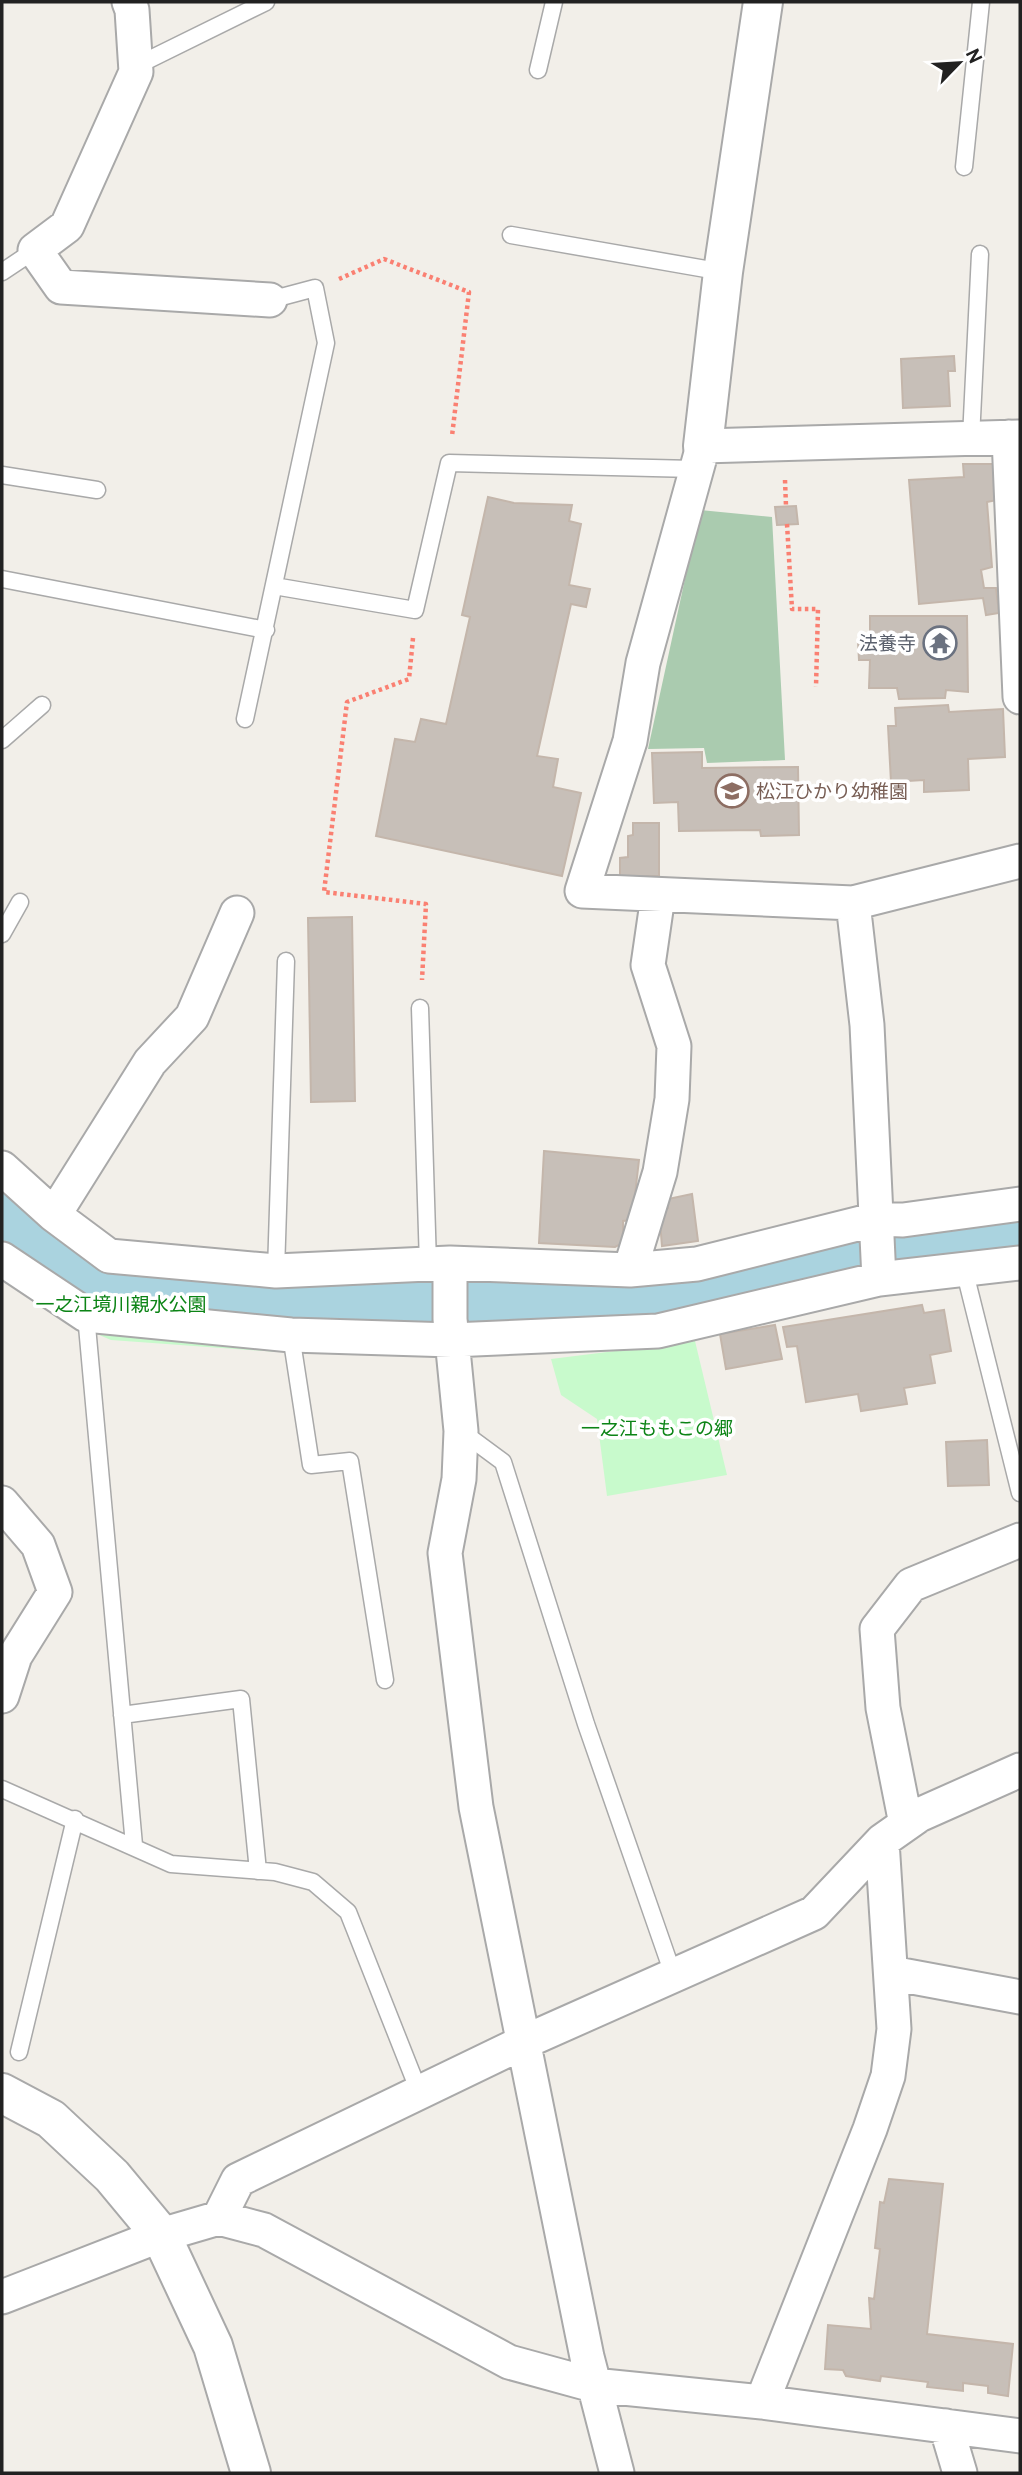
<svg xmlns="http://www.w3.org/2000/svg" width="1022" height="2475" viewBox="0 0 1022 2475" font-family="Overpass,'Noto Sans JP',sans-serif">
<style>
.cemetery{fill:#aacbaf}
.park{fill:#c8facc}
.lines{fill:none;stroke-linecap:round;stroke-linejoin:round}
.river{stroke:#aad3df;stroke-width:72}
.building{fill:#c7bfb8;stroke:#c4b6ab;stroke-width:2}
.service-casing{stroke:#a9a9a9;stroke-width:19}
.minor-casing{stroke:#a9a9a9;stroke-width:37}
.tertiary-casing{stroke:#a9a9a9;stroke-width:42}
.path{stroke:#fa8072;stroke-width:4.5;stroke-dasharray:3.5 3.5;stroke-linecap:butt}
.service{stroke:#fff;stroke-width:16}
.minor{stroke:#fff;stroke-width:33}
.tertiary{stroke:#fff;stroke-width:38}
.labels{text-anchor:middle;stroke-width:7;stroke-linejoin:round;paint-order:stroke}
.worship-label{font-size:19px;fill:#5b616d;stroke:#fff;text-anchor:end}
.education-label{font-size:19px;fill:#785e54;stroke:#fff;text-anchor:start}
.park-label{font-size:19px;fill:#0c8416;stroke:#fff}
</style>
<rect width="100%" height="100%" fill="#f2efe9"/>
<path class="cemetery" d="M700 510 772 517 785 760 707 763 704 748 648 749Z"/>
<path class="park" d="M8 1201 50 1233 84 1251 415 1278 420 1351 278 1352 111 1340 69 1322 2 1275V1207Z
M1020 1220V1280L955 1288 845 1290 486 1349 480 1278 857 1241Z
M695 1341 727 1475 607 1496 597 1419 561 1395 551 1359Z"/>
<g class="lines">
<path class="river" d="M2 1227 43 1263 127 1286 635 1310 722 1293 841 1260 936 1253 1020 1242"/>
</g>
<path class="building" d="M954 356 955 371H948L950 406 903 408 901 359Z
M963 464H995L997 500 987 502 992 567 981 570 984 588H996L999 613 986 615 983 598 919 604 909 480 964 477Z
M488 497 514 503 572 505 569 521 581 524 569 585 590 589 586 607 571 604 537 756 558 759 553 787 581 793 562 876 376 836 395 739 415 742 421 719 446 724 470 617 462 615Z
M796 506 798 524 777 525 775 507Z
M870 616H967L968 692 946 690 945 698 899 699 897 688H869L870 660H859L858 641 870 642Z
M948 705 949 712 1003 709 1005 757 968 759 969 790 924 792V780L891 782 888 726H896L895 708Z
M702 752V768L798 767 799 835 761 836 760 830 679 831 678 802 654 803 652 753Z
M633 823H659V876H620V858L628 857V836L633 835Z
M352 917 355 1101 311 1102 308 918Z
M544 1151 639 1160 632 1220 623 1221V1243L615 1247 539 1243Z
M692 1194 698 1241 662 1246 660 1222 663 1210 668 1208V1199Z
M922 1305 924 1313 944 1310 951 1351 930 1355 935 1383 904 1388 907 1404 861 1411 858 1394 806 1402 797 1346 787 1347 783 1327Z
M775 1325 782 1359 726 1369 720 1334Z
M987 1440 989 1485 948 1486 946 1442Z
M889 2179 943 2184 927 2334 1013 2344 1008 2396 988 2393V2386L963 2383V2391L927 2387 928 2382 881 2376 880 2381 846 2376 843 2370 825 2369 828 2325 871 2329 869 2298 874 2299 880 2249 875 2248 880 2202 884 2203Z"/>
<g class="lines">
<defs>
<path id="service" d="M136 66 266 2
M538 70 554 2
M964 167 981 2
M511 235 723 272
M2 272 35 250
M971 438 980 254
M2 475 97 490
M2 579 266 630
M274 586 415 610 449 463 694 469
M245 719 326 343 315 288 270 300
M2 740 42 705
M2 934 20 902
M420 1008 428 1264
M964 1269 1020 1493
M276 1271 286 961
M86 1315 134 1845
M291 1335 311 1465 350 1461 385 1680
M461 1431 503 1462 586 1724 673 1974
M122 1715 241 1699 258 1871
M2 1789 171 1864 275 1872 313 1882 348 1912 420 2094
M19 2052 75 1819"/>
<path id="minor" d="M129 2 132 10 136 72 67 226 35 250 61 287 270 300
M1009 437 1020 697
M1020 437 703 446 643 663 630 741 582 891 853 903 1020 861
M853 903 867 1025 879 1279
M2 1168 54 1215 109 1256 276 1271 450 1263 630 1270 697 1264 877 1219 903 1220 1020 1204
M54 1215 150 1062 192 1017 237 913
M2 1259 86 1315 291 1335 452 1340 658 1331 879 1279 1020 1263
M450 1263V1319L461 1431 459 1479 445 1553 476 1807 587 2357 617 2473
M630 1270 660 1172 672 1099 674 1046 648 965 658 896
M2 1503 38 1545 55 1592 15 1656 2 1696
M906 1824 883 1708 877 1629 911 1585 1020 1540
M891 1973 1020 1997
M219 2218 238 2180 524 2042 814 1913 882 1841 919 1815 1020 1770
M2 2297 161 2235 219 2218 264 2230 509 2362 593 2385 762 2402 1020 2436
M762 2402 870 2129 888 2076 894 2029 882 1841
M946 2426 960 2473"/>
<path id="tertiary" d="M703 446 723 272 763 2
M2 2093 51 2119 112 2176 161 2235 213 2346 251 2473"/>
</defs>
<use href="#service" class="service-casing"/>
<use href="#minor" class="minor-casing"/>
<use href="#tertiary" class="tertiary-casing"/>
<path class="path" d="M339 279 384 259 469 292 452 436
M785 480 786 506
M787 524 792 609H818L816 687
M413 638 409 679 347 702 324 892 426 904 422 980"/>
<use href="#service" class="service"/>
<use href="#minor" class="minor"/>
<use href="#tertiary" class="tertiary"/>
</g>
<defs>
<symbol id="temple-ring" viewBox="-11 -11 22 22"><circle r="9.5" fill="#fff" stroke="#6b7280" stroke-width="1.5"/><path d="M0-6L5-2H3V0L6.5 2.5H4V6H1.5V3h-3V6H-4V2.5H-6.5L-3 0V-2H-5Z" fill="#6b7280"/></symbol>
<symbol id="school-ring" viewBox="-11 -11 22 22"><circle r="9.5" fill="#fff" stroke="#8d6e63" stroke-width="1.5"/><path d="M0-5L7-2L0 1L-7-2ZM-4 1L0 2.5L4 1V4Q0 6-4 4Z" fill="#8d6e63"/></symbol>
</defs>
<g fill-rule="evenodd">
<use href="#temple-ring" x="921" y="624" width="38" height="38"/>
<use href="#school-ring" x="713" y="772" width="38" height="38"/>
</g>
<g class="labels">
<g class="worship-label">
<text x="916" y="650">法養寺</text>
</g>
<g class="education-label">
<text x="756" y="798">松江ひかり幼稚園</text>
</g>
<g class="park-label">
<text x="121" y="1311">一之江境川親水公園</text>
<text x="657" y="1435">一之江ももこの郷</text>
</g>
</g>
<rect width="1022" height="2475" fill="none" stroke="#222222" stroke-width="7"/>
<g transform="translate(959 63) rotate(65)" stroke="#ffffff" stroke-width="5" paint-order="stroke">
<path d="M0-5L12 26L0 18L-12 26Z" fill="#222222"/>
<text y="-10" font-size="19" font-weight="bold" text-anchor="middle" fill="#222222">N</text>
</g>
</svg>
